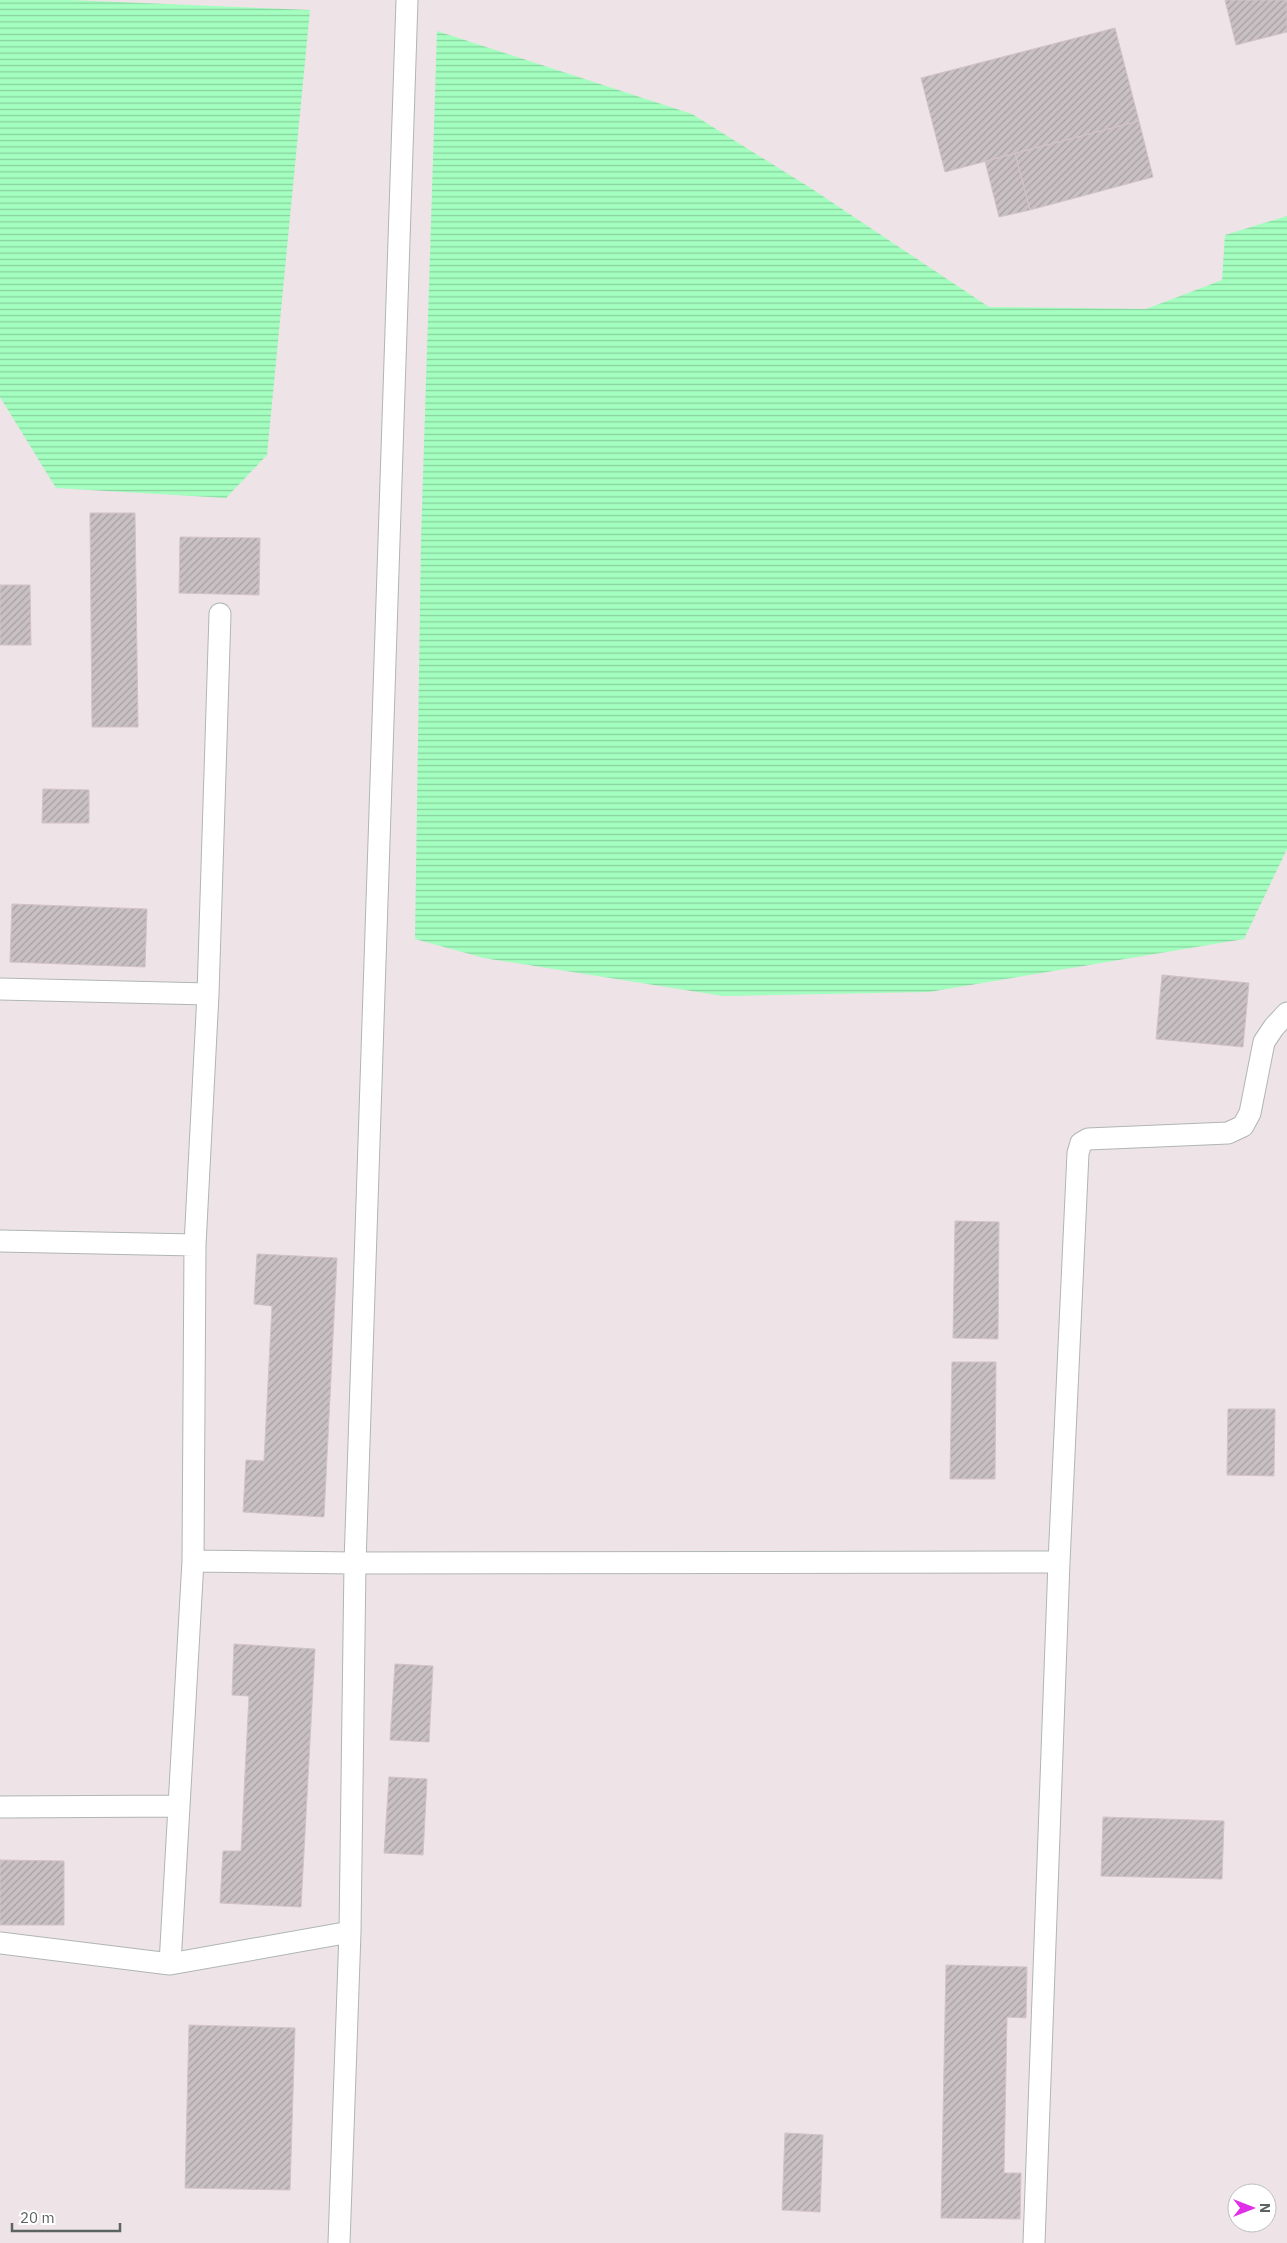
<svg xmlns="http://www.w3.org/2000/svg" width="1287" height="2243" viewBox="0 0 1287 2243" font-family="'IBM Plex Sans',sans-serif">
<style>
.water{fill:url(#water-rules)}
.building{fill:url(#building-hatch);stroke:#d3c2c9}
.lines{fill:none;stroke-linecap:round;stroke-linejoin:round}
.lane-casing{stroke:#afb6b3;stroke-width:23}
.lane{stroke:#fff;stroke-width:21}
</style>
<defs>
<pattern id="water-rules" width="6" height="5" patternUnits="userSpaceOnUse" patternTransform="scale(1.25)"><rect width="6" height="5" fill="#a3febf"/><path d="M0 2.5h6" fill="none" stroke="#88d19e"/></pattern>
<pattern id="building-hatch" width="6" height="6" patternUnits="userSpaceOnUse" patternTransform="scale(1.25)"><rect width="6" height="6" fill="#c9c0c4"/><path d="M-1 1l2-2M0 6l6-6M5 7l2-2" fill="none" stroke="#a6a0a2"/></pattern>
</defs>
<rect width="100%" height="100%" fill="#eee3e7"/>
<path class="water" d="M0 0H71L310 10 267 455 226 498 56 488 0 397Z
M437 31 692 114 809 187 989 307 1146 309 1222 280 1225 235 1287 216V849L1244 939 929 992 723 996 484 958 415 939 421 540Z"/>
<path class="building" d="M1225 0H1287V32L1236 45Z
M1115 28 1139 121 945 172 921 78Z
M1139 121 1153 177 1030 210 1015 153Z
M1015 153 1030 210 999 217 985 161Z
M90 513H135L138 727H92Z
M180 537 260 538 259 595 179 593Z
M0 585H30L31 645H0Z
M43 789 89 790V823H42Z
M12 904 147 909 145 967 10 962Z
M1162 975 1249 983 1243 1047 1156 1039Z
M955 1221 999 1222 998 1339 953 1338Z
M257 1254 337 1258 324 1517 243 1512 246 1460 264 1461 272 1306 254 1304Z
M952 1362H996L995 1479H950Z
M1228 1409H1275L1274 1476 1227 1475Z
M234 1644 315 1649 301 1907 220 1903 223 1851H241L249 1696 232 1695Z
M395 1664 433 1666 429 1742 390 1740Z
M389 1777 427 1779 423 1855 384 1853Z
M1103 1817 1224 1821 1222 1879 1101 1876Z
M0 1860 64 1861V1925H0Z
M946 1965 1027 1967 1026 2018 1007 2017 1004 2173H1021L1020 2219 941 2218Z
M189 2025 295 2028 290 2190 185 2188Z
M785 2133 823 2135 820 2212 782 2210Z"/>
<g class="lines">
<defs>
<path id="lane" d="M0 989 208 994
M0 1241 195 1245
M193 1561 355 1563 1059 1562
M0 1807 179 1806
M0 1943 170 1964 350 1932
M170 1964 193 1561 195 1245 208 994 220 614
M339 2243 350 1932 355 1563 407 0
M1034 2243 1059 1562 1078 1153 1081 1143 1088 1139 1228 1133 1243 1126 1250 1113 1264 1042 1274 1027 1287 1013"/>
</defs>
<use href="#lane" class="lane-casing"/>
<use href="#lane" class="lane"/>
</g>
<g transform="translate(1252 2208) rotate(90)"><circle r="24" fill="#ffffff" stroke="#bdc1bf"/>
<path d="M0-4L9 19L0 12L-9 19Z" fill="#e02fe8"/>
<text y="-8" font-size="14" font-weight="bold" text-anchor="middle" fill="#5b645f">N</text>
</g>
<path d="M12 2223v8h108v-8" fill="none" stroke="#5b645f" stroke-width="2.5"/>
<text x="20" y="2223" font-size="15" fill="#5b645f" stroke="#ffffff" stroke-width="4" paint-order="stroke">20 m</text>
</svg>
